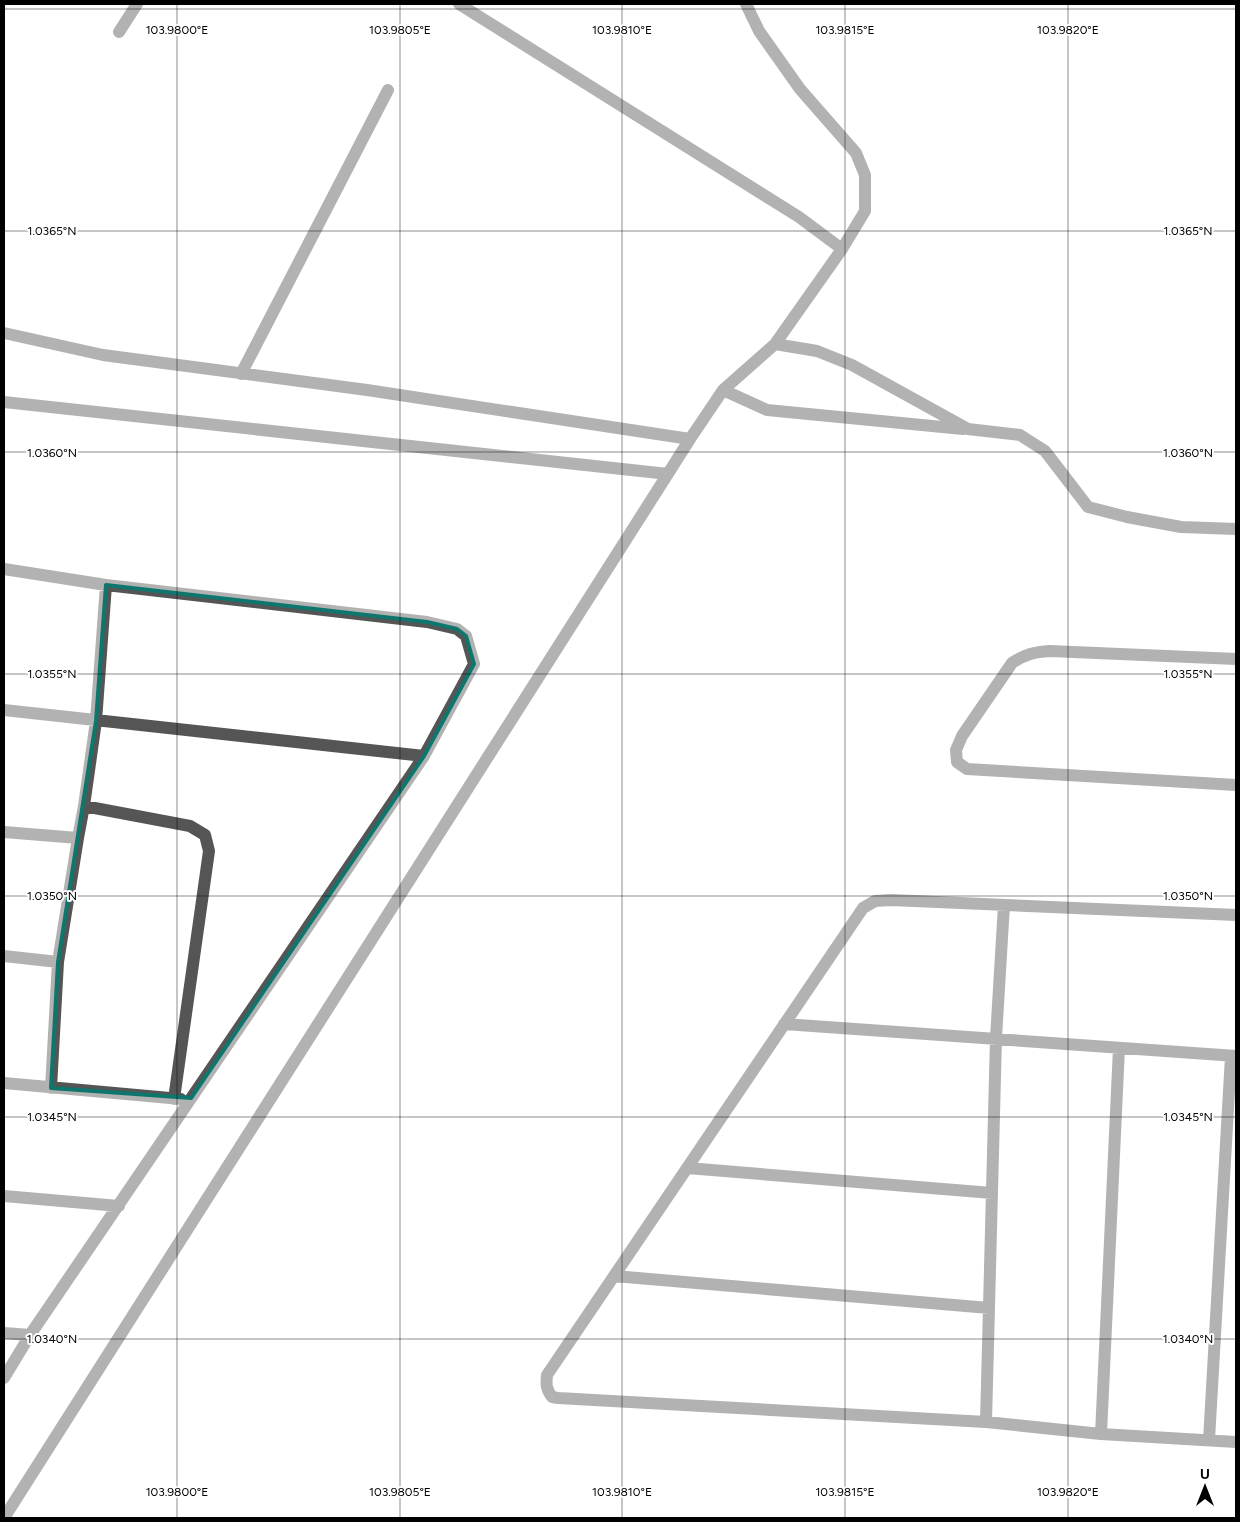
<svg xmlns="http://www.w3.org/2000/svg" width="1240" height="1522" viewBox="0 0 1240 1522" font-family="Figtree,sans-serif">
<style>
.lines{fill:none;stroke-linecap:round;stroke-linejoin:round}
.minor{stroke:#555;stroke-width:12}
.marked{fill:none;stroke:#0f766e;stroke-width:4;stroke-linejoin:round}
.ticks{fill:none;stroke:#000;stroke-width:1;stroke-opacity:0.45}
.ticks-label{font-size:12px;text-anchor:middle;fill:#000;stroke:#fff;stroke-width:4;stroke-linejoin:round;paint-order:stroke}
</style>
<rect width="100%" height="100%" fill="#fff"/>
<g class="lines">
<path class="minor" d="M459 4 799 217 842 249
M119 32 137 4
M4 333 103 355 367 390 690 439
M775 344 817 351 852 365 968 429 1020 435 1045 451 1088 507 1127 517 1181 527 1236 529
M241 374 388 90
M723 390 767 410 963 429
M4 402 668 474
M4 569 106 585 427 622 457 629 466 636 474 664 424 756 30 1335 4 1378
M1236 659 1050 651C1035 652 1025 654 1012 663L962 736 956 750 957 762 967 769 1236 785
M4 710 424 756
M84 806 190 826 205 835 209 851 174 1099
M4 832 78 838
M1236 915 891 900 875 901 863 908 547 1375C546 1384 546 1389 552 1397L558 1398 986 1422 1101 1434 1236 1442
M4 956 58 962
M784 1024 1236 1056
M4 1083 181 1099
M51 1088 58 962 78 838 84 806 96 721 106 585
M687 1168 992 1193
M4 1196 119 1206
M614 1276 989 1308
M4 1333 30 1335
M986 1422 996 1038 1004 905
M1101 1434 1119 1048
M1209 1440 1231 1056
M4 1518 690 439 723 390 775 344 842 249 865 211V175L856 153 800 89 759 31 746 4"/>
</g>
<path d="M0 0H1240V1522H0ZM106 585 427 622 457 629 466 636 474 664 424 756 191 1098 51 1088 58 962 96 721Z" fill="#fff" fill-opacity=".55" fill-rule="evenodd"/>
<path class="marked" d="M106 585 427 622 457 629 466 636 474 664 424 756 191 1098 51 1088 58 962 96 721Z"/>
<path class="ticks" d="M177 4V1518M400 4V1518M622 4V1518M845 4V1518M1068 4V1518M4 9H1236M4 231H1236M4 452H1236M4 674H1236M4 896H1236M4 1117H1236M4 1339H1236"/>
<g class="ticks-label">
<text x="177" y="34">103.9800°E</text>
<text x="400" y="34">103.9805°E</text>
<text x="622" y="34">103.9810°E</text>
<text x="845" y="34">103.9815°E</text>
<text x="1068" y="34">103.9820°E</text>
<text x="52" y="235">1.0365°N</text>
<text x="1188" y="235">1.0365°N</text>
<text x="52" y="457">1.0360°N</text>
<text x="1188" y="457">1.0360°N</text>
<text x="52" y="678">1.0355°N</text>
<text x="1188" y="678">1.0355°N</text>
<text x="52" y="900">1.0350°N</text>
<text x="1188" y="900">1.0350°N</text>
<text x="52" y="1121">1.0345°N</text>
<text x="1188" y="1121">1.0345°N</text>
<text x="52" y="1343">1.0340°N</text>
<text x="1188" y="1343">1.0340°N</text>
<text x="177" y="1496">103.9800°E</text>
<text x="400" y="1496">103.9805°E</text>
<text x="622" y="1496">103.9810°E</text>
<text x="845" y="1496">103.9815°E</text>
<text x="1068" y="1496">103.9820°E</text>
</g>
<rect width="1240" height="1522" fill="none" stroke="#000000" stroke-width="10"/>
<g transform="translate(1205 1487)" stroke="#ffffff" stroke-width="4" paint-order="stroke">
<path d="M0-4L9 19L0 12L-9 19Z" fill="#000000"/>
<text y="-8" font-size="14" font-weight="bold" text-anchor="middle" fill="#000000">U</text>
</g>
</svg>
